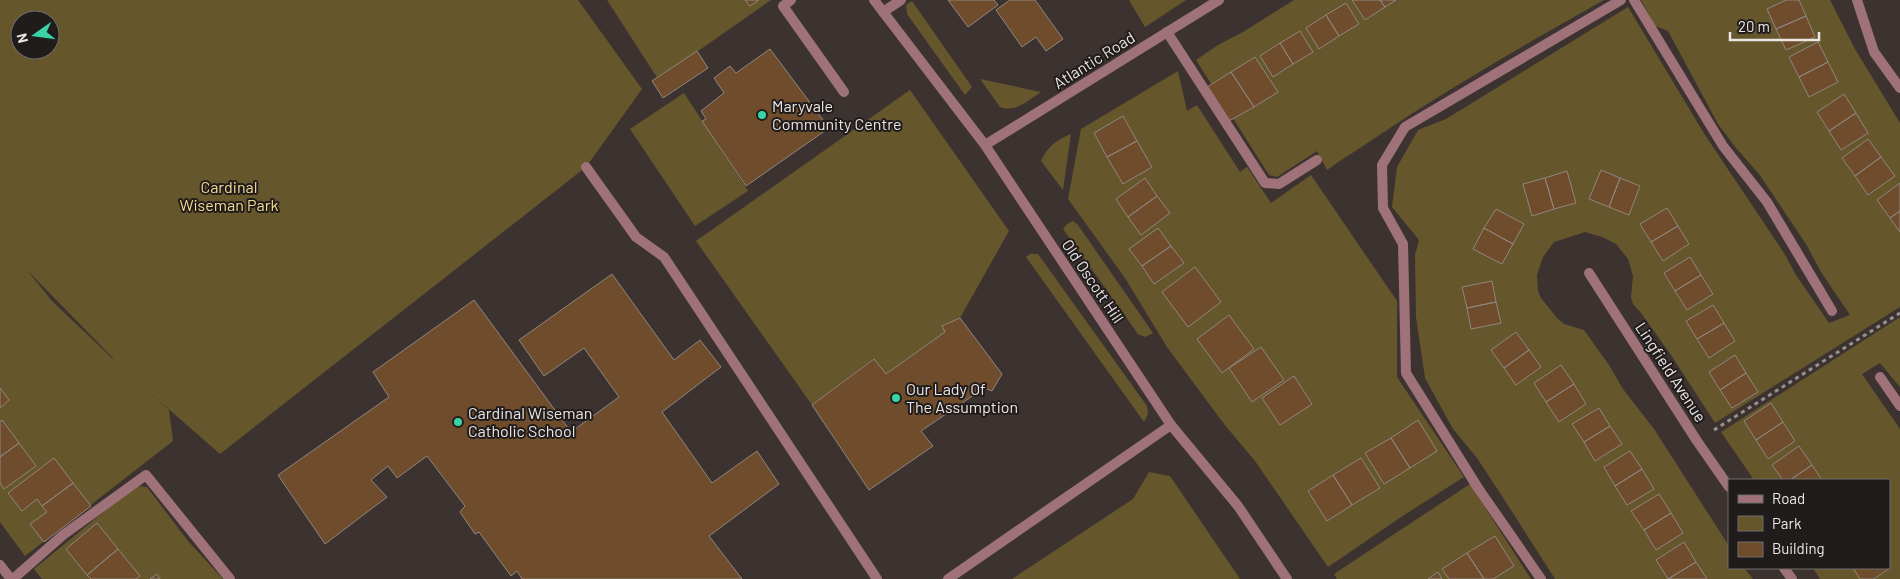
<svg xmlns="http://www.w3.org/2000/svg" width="1900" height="579" viewBox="0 0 1900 579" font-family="Barlow,sans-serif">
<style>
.green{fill:#66562c;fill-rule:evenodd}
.building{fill:#6f4c2b;stroke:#8f8780}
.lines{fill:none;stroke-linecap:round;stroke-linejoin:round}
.path{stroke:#98908f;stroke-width:3;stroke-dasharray:4 4;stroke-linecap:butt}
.service{stroke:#9e7278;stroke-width:10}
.minor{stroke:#9e7278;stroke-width:10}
.poi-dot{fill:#39d4a5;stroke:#201c1b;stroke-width:2}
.labels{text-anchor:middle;stroke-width:4;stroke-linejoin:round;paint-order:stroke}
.street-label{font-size:16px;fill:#ebe5e4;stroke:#201c1b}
.poi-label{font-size:16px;fill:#ebe5e4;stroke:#201c1b;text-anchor:start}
.park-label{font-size:16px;fill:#f7da91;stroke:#201c1b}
</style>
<rect width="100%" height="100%" fill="#3c3331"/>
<path class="green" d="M0 0H578L642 89 586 167 220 454 148 391 169 410 173 441 25 556 0 522ZM20 20H50V50H20ZM27 270 113 358V359L52 301Z
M607 0H771L658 79Z
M1129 0H1186L1145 27Z
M1294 0H1604C1526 44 1449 88 1375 138 1359 149 1343 158 1327 170L1317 151 1277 177 1269 175 1196 60 1218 45 1243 32Z
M1641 0H1830L1855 49 1900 123V307L1715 423 1671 355 1641 313 1633 304 1631 297 1633 276 1628 259 1616 244 1602 237 1585 232 1554 242 1543 257 1537 275 1538 291 1541 298 1557 318 1564 324 1584 330 1609 365 1623 389 1654 429 1729 546V568H1744L1753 579H1555L1502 496 1477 458 1453 429 1425 378 1416 317 1415 255 1419 240 1392 207 1397 167 1418 130 1446 119 1628 7 1705 135 1784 253 1796 275 1829 323 1850 315 1821 272 1806 244 1759 174 1736 148 1718 124 1668 31 1655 26Z
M912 1 972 87 965 95 907 14 906 5Z
M1178 71 1187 111 1197 105 1240 172 1247 167 1271 203 1311 175 1397 301V377L1464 477 1404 515 1328 567 1255 461 1224 424 1167 347 1125 278 1068 199 1081 129Z
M980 79 1041 92C1029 100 1015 113 1000 107Z
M910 90 1009 231 960 318 942 326 945 332 886 374 873 359 812 405 696 241Z
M684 93 748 191 695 226 630 129Z
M1071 134 1063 190 1041 161C1048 146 1056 140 1071 134Z
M1073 221 1078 225 1153 333 1145 337 1138 334 1063 229 1067 224Z
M1030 254H1038L1147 406 1148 414 1144 422 1026 257Z
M1900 317V387L1880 363 1862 374 1900 429V579H1820L1813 568H1889V480H1754L1721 432Z
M1149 472 1170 476 1240 579H1012L1133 499Z
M1470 484 1531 579H1337L1334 574Z
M135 486 147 487 188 541 223 579H42L34 569Z"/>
<path class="building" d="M745 0H759L750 6Z
M948 0H994L998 5 968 27Z
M1010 0H1035L1063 39 1046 51 1036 37 1022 47 996 10Z
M1352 0H1380L1385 7 1365 20Z
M1380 0H1396L1385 7Z
M1786 0H1799L1806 16 1776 29 1767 9Z
M1346 3 1359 24 1339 36 1326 15Z
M1326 15 1339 36 1319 49 1306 28Z
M1806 16 1815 37 1786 50 1776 29Z
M1300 31 1313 52 1293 64 1280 43Z
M1818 42 1828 62 1799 77 1789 57Z
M1280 43 1293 64 1273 77 1260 56Z
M770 49 829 128 746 186 702 121 706 119 701 111 724 93 714 78 730 66 736 73Z
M697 51 708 68 663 98 652 81Z
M1255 57 1278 92 1254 107 1231 72Z
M1828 62 1838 82 1809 97 1799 77Z
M1231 72 1254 107 1229 121 1207 87Z
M1844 94 1856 113 1829 131 1817 112Z
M1856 113 1868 133 1841 150 1829 131Z
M1123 116 1137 141 1107 157 1094 133Z
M1868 139 1881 157 1855 176 1842 158Z
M1137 141 1152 167 1123 184 1107 157Z
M1881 157 1895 176 1868 195 1855 176Z
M1601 170 1620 178 1609 207 1589 199Z
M1567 171 1576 203 1554 209 1545 178Z
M1145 178 1157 196 1128 217 1116 199Z
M1545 178 1554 209 1532 216 1523 184Z
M1620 178 1640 186 1629 215 1609 207Z
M1900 183V211L1890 218 1877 200Z
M1157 196 1170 213 1141 235 1128 217Z
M1667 208 1678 226 1651 242 1640 224Z
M1496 209 1524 224 1513 244 1484 228Z
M1900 211V232L1890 218Z
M1678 226 1689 244 1663 261 1651 242Z
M1158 228 1171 246 1142 266 1129 249Z
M1484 228 1513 244 1502 264 1473 249Z
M1171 246 1184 263 1154 284 1142 266Z
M1690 257 1701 275 1675 291 1664 273Z
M1195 267 1221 302 1188 327 1162 292Z
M612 274 674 360 700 340 721 367 662 412 712 483 757 451 779 484 709 536 742 579H522L517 571 511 576 479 532 475 534 460 512 465 506 427 456 397 478 388 466 371 480 387 497 325 544 278 475 389 397 373 372 474 300 571 432 619 397 584 348 544 376 519 340Z
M1701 275 1713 294 1687 310 1675 291Z
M1492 281 1496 302 1467 308 1462 287Z
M1496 302 1501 323 1471 329 1467 308Z
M1713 305 1724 323 1697 339 1686 321Z
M1229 315 1254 349 1222 373 1197 339Z
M960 318 1002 374 992 391 984 388 921 431 933 446 869 490 812 405 874 359 886 374 945 332 942 326Z
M1724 323 1735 341 1709 358 1697 339Z
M1516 332 1529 350 1504 368 1491 350Z
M1261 347 1284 380 1252 402 1229 368Z
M1529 350 1541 367 1516 385 1504 368Z
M1735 355 1746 373 1720 390 1709 372Z
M1561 365 1574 384 1546 402 1534 383Z
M1746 373 1758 392 1732 408 1720 390Z
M1294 376 1312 404 1280 425 1262 398Z
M1574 384 1586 404 1559 422 1546 402Z
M0 388 9 400 0 408Z
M1771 403 1783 422 1756 440 1744 421Z
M1599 408 1610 426 1584 442 1572 424Z
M2 420 19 443 0 457V422Z
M1418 420 1437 451 1410 468 1391 438Z
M1783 422 1795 441 1768 459 1756 440Z
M1610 426 1622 444 1595 461 1584 442Z
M1391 438 1410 468 1384 484 1365 453Z
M19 443 36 466 4 489 0 483V457Z
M1799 446 1812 465 1790 480H1783L1772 465Z
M1630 451 1642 469 1615 486 1604 467Z
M54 458 73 483 42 506 37 499 22 511 8 493Z
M1361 458 1380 488 1352 505 1333 475Z
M1812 465 1822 480H1790Z
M1642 469 1654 489 1627 505 1615 486Z
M1333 475 1352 505 1327 521 1308 491Z
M73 483 91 506 44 542 30 524 47 512 42 506Z
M1659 494 1671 513 1644 530 1631 511Z
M1671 513 1683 533 1656 550 1644 530Z
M97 523 118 549 87 575 66 549Z
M1495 536 1514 566 1493 579H1484L1467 553Z
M1684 542 1696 562 1668 579 1656 560Z
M118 549 140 576 136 579H91L87 575Z
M1467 553 1484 579H1449L1442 569Z
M1696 562 1707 579H1668Z
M1889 566 1890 568 1874 579H1860L1853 568Z
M1438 572 1442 579H1428Z
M157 574 160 579H150Z"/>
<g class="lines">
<path class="path" d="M1714 430 1900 313"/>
<path class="service" d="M791 0 783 6 844 92
M1634 0 1723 146 1767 202 1832 311
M883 12 901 0
M1167 32 1265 183 1279 184 1317 160
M586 167 636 237 664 257 877 579
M1880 377 1900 406
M13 579 63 535 146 475 230 579
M948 579 1171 425
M1541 579 1478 488 1406 373 1403 244 1383 208 1382 165 1405 127 1621 0"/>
<path class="minor" d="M874 0 985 145 1171 425 1238 506 1287 579
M1857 0 1874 52 1900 88
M985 145 1219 0
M1589 273 1697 441 1729 487
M0 565 11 579
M1784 568 1792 579"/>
</g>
<g class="poi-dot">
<circle cx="762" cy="115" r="5"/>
<circle cx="896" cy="398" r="5"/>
<circle cx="458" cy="422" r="5"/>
</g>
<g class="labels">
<g class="street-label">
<text transform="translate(1094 60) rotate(-32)" y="6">Atlantic Road</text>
<text transform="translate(1093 281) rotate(56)" y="6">Old Oscott Hill</text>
<text transform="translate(1671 372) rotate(57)" y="6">Lingfield Avenue</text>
</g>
<g class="poi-label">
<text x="772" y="112">Maryvale<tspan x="772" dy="18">Community Centre</tspan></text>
<text x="906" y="395">Our Lady Of<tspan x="906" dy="18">The Assumption</tspan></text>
<text x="468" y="419">Cardinal Wiseman<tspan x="468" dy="18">Catholic School</tspan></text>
</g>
<g class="park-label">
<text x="229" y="193">Cardinal<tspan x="229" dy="18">Wiseman Park</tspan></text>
</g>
</g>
<rect x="1728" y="479" width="162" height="90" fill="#201c1b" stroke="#716c6b"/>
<rect x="1738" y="495" width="25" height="8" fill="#9e7278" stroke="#716c6b"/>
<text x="1772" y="504" font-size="15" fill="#ebe5e4">Road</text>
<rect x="1738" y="516" width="25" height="15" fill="#66562c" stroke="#716c6b"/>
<text x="1772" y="529" font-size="15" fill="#ebe5e4">Park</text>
<rect x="1738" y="542" width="25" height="15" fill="#6f4c2b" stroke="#716c6b"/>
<text x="1772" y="554" font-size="15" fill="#ebe5e4">Building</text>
<g transform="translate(35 35) rotate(256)"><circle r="24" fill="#201c1b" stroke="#716c6b"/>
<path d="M0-4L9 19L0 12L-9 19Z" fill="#39d4a5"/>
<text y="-8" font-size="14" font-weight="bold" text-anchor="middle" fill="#ebe5e4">N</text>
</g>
<path d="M1730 32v8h89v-8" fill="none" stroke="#ebe5e4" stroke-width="2.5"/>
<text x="1738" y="32" font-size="15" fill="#ebe5e4" stroke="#201c1b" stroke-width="4" paint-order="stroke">20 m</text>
</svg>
